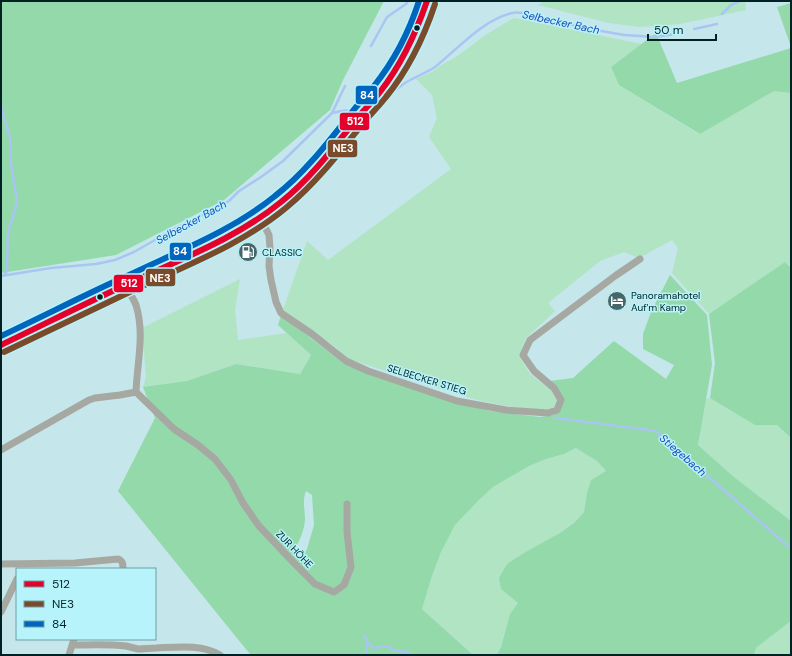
<svg xmlns="http://www.w3.org/2000/svg" width="792" height="656" viewBox="0 0 792 656" font-family="'DM Sans',sans-serif">
<style>
.green{fill:#b0e4c2}
.forest{fill:#94d9aa;fill-rule:evenodd}
.lines{fill:none;stroke-linecap:round;stroke-linejoin:round}
.stream{stroke:#a9c6f3;stroke-width:2.5}
.street{stroke:#a6a8a2;stroke-width:7}
.secondary{stroke:#a1a7a1;stroke-width:10}
.bus-1-casing{stroke:#b6f3fa;stroke-width:9}
.bus-2-casing{stroke:#b6f3fa;stroke-width:9}
.bus-3-casing{stroke:#b6f3fa;stroke-width:9}
.bus-1{stroke:#e4002b;stroke-width:6}
.bus-2{stroke:#7a4b2a;stroke-width:6}
.bus-3{stroke:#0065bd;stroke-width:6}
.bus-dot{fill:#002225;stroke:#b6f3fa;stroke-width:1.5}
.labels{text-anchor:middle;stroke-width:3;stroke-linejoin:round;paint-order:stroke}
.poi-label{font-size:10px;fill:#002225;stroke:#b6f3fa;text-anchor:start}
.street-label{font-size:10px;fill:#002225;stroke:#b6f3fa}
.water-label{font-size:11px;font-style:italic;fill:#2246ba;stroke:#b6f3fa}
.line-badge{stroke:#b6f3fa;stroke-width:1.5}
.badge-label{font-size:11px;text-anchor:middle;font-weight:bold;fill:#fff}
</style>
<rect width="100%" height="100%" fill="#c5e6eb"/>
<path class="green" d="M544 1H745L746 10 680 24 640 27 609 23 538 5Z
M514 18 642 44 611 67 619 85 699 134 774 91 791 93V268L785 262 709 314 672 273 678 248 672 240 639 258 624 252 600 261 548 303 555 311 526 338 519 355 530 374 550 389 558 400 555 406 546 411 513 407 477 400 348 359 335 347 283 310 307 241 328 260 451 169 429 137 437 118 432 95 416 79 432 72 443 64 456 57 487 34Z
M240 279 235 310 238 340 287 333 311 355 300 374 236 364 187 381 143 387 146 377 142 328Z
M710 398 755 425H777L791 438V521L734 477 698 445 706 399Z
M577 448 597 461 606 471 591 480 587 493 584 512 575 522 560 533 544 543 501 589 518 603 510 614 501 647 497 655H473L422 609 432 576 441 552 455 525 479 500 493 487 529 466 546 459 564 454Z
M791 621V655H754L756 648Z"/>
<path class="forest" d="M1 1H384L343 80 330 110 224 200 116 255 1 273Z
M791 3V47L777 7Z
M656 33 677 83 791 48V93L774 91 700 134 619 85 611 67Z
M785 262 791 268V438L777 425H755L710 398 715 363 709 314Z
M670 275 707 315 712 365 698 445 734 477 791 521V621L756 648 754 655H497L501 647 510 614 518 603 501 589 499 578 507 564 524 553 560 533 575 522 584 512 587 493 591 480 606 471 597 461 576 448 564 454 546 459 529 466 493 487 479 500 455 525 441 552 432 576 422 609 473 655H251L245 648 118 491 155 418 143 387 187 381 236 364 300 374 311 355 278 325 281 315 343 363 424 393 490 411 540 417 553 415 561 407 549 381 573 378 614 341 666 379 674 365 643 349V334L651 312ZM306 491 312 495 314 525 307 549 300 561 293 552C299 543 304 531 305 520 305 508 302 502 306 491Z"/>
<g class="lines">
<path class="stream" d="M722 14 731 5 740 1
M694 29 717 24
M371 46 387 17 406 4 408 1
M1 104 2 112 10 137 11 164 17 201 15 210 8 232 7 271 4 275
M376 111H377C385 100 394 90 405 83 415 77 426 73 435 67 459 48 481 21 512 13 516 12 520 13 524 13L590 29 624 35 655 37 682 33
M332 113 345 86
M1 276 51 268 96 264 115 260 134 252 176 228 217 208 229 201 239 191 261 177 283 161 332 113 342 111 352 110
M554 418 656 431 788 546
M364 635 370 646 374 648 385 646 389 647 393 650 407 652 412 655
M366 655 367 642"/>
<path class="street" d="M260 217 269 235 270 248 269 266 271 280 276 302 281 313 312 334 346 361 368 371 457 401 506 410 548 413 557 410 561 400 554 388 534 371 523 355 530 340 615 276 640 259
M126 285C129 292 133 298 136 305 145 334 137 363 136 392L174 429 198 445 215 459 231 480 243 503 259 526 294 563 315 584 334 592 344 585 351 567 347 532V504
M1 450 89 400 95 398 120 395 136 392
M1 564 75 563 118 559C123 561 123 564 123 569
M1 612 17 579
M73 645C90 645 108 644 126 646 130 647 134 648 138 649 144 649 150 648 156 648 178 647 201 644 220 655
M69 655 74 639"/>
<path class="secondary" d="M1 345C45 324 88 303 132 282 182 259 238 237 281 202 311 177 336 145 360 115 367 107 373 100 380 92 401 64 417 34 427 1"/>
<defs>
<path id="bus-1" d="M1 345C45 324 88 302 132 282 183 258 237 238 281 202 311 178 334 147 358 117 365 109 373 101 380 92 401 65 416 33 427 1"/>
<path id="bus-2" d="M4 352C48 331 92 310 136 289 187 265 243 244 287 207 316 183 340 152 364 122 371 114 379 106 386 97 408 70 424 37 435 4"/>
<path id="bus-3" d="M1 336C44 316 86 294 129 275 179 251 232 231 275 196 305 173 329 141 352 112 359 103 367 95 374 86 394 61 409 32 419 1"/>
</defs>
<use href="#bus-1" class="bus-1-casing"/>
<use href="#bus-2" class="bus-2-casing"/>
<use href="#bus-3" class="bus-3-casing"/>
<use href="#bus-1" class="bus-1"/>
<use href="#bus-2" class="bus-2"/>
<use href="#bus-3" class="bus-3"/>
</g>
<defs>
<symbol id="fuel-disc" viewBox="-11 -11 22 22"><circle r="9.5" fill="#45676a" stroke="#b6f3fa"/><path d="M-5.5-6h7V0h2V4h1.3V-2.5L3-4.5l.8-.8L6-3V5H2.5V1h-1V6h-7ZM-4.2-4.7v3.2H.2V-4.7Z" fill="#fff"/></symbol>
<symbol id="hotel-disc" viewBox="-11 -11 22 22"><circle r="9.5" fill="#45676a" stroke="#b6f3fa"/><path d="M-6-4.5h1.5V1H6V5H4.5V3h-9V5H-6ZM-4 0a1.8 1.8 0 1 1 3.6 0ZM.5 0V-2.5h3Q6-2.5 6 0Z" fill="#fff"/></symbol>
</defs>
<g fill-rule="evenodd">
<use href="#fuel-disc" x="237" y="241" width="22" height="22"/>
<use href="#hotel-disc" x="606" y="290" width="22" height="22"/>
</g>
<g class="bus-dot">
<circle cx="417" cy="28" r="3.5"/>
<circle cx="100" cy="297" r="3.5"/>
</g>
<g class="labels">
<g class="poi-label">
<text x="262" y="256">CLASSIC</text>
<text x="631" y="299">Panoramahotel<tspan x="631" dy="12">Auf'm Kamp</tspan></text>
</g>
<g class="street-label">
<text transform="translate(427 379) rotate(17)" y="4">SELBECKER STIEG</text>
<text transform="translate(295 549) rotate(46)" y="4">ZUR HÖHE</text>
</g>
<g class="water-label">
<text transform="translate(561 22) rotate(12)" y="4">Selbecker Bach</text>
<text transform="translate(191 222) rotate(-29)" y="4">Selbecker Bach</text>
<text transform="translate(683 455) rotate(41)" y="4">Stiegebach</text>
</g>
</g>
<g class="line-badge">
<rect x="355" y="85" width="23" height="20" rx="4" fill="#0065bd"/>
<rect x="339" y="112" width="31" height="19" rx="4" fill="#e4002b"/>
<rect x="327" y="139" width="31" height="19" rx="4" fill="#7a4b2a"/>
<rect x="169" y="242" width="23" height="19" rx="4" fill="#0065bd"/>
<rect x="145" y="268" width="31" height="19" rx="4" fill="#7a4b2a"/>
<rect x="113" y="274" width="31" height="19" rx="4" fill="#e4002b"/>
</g>
<g class="badge-label">
<text x="367" y="99">84</text>
<text x="355" y="125">512</text>
<text x="343" y="152">NE3</text>
<text x="180" y="255">84</text>
<text x="160" y="282">NE3</text>
<text x="129" y="287">512</text>
</g>
<rect width="792" height="656" fill="none" stroke="#002225" stroke-width="4"/>
<rect x="16" y="568" width="140" height="72" fill="#b6f3fa" stroke="#6d9fa5"/>
<rect x="24" y="581" width="20" height="6" fill="#e4002b" stroke="#6d9fa5"/>
<text x="52" y="588" font-size="12" fill="#002225">512</text>
<rect x="24" y="601" width="20" height="6" fill="#7a4b2a" stroke="#6d9fa5"/>
<text x="52" y="608" font-size="12" fill="#002225">NE3</text>
<rect x="24" y="621" width="20" height="6" fill="#0065bd" stroke="#6d9fa5"/>
<text x="52" y="628" font-size="12" fill="#002225">84</text>
<path d="M648 34v6h68v-6" fill="none" stroke="#002225" stroke-width="2"/>
<text x="654" y="34" font-size="12" fill="#002225" stroke="#b6f3fa" stroke-width="3" paint-order="stroke">50 m</text>
</svg>
